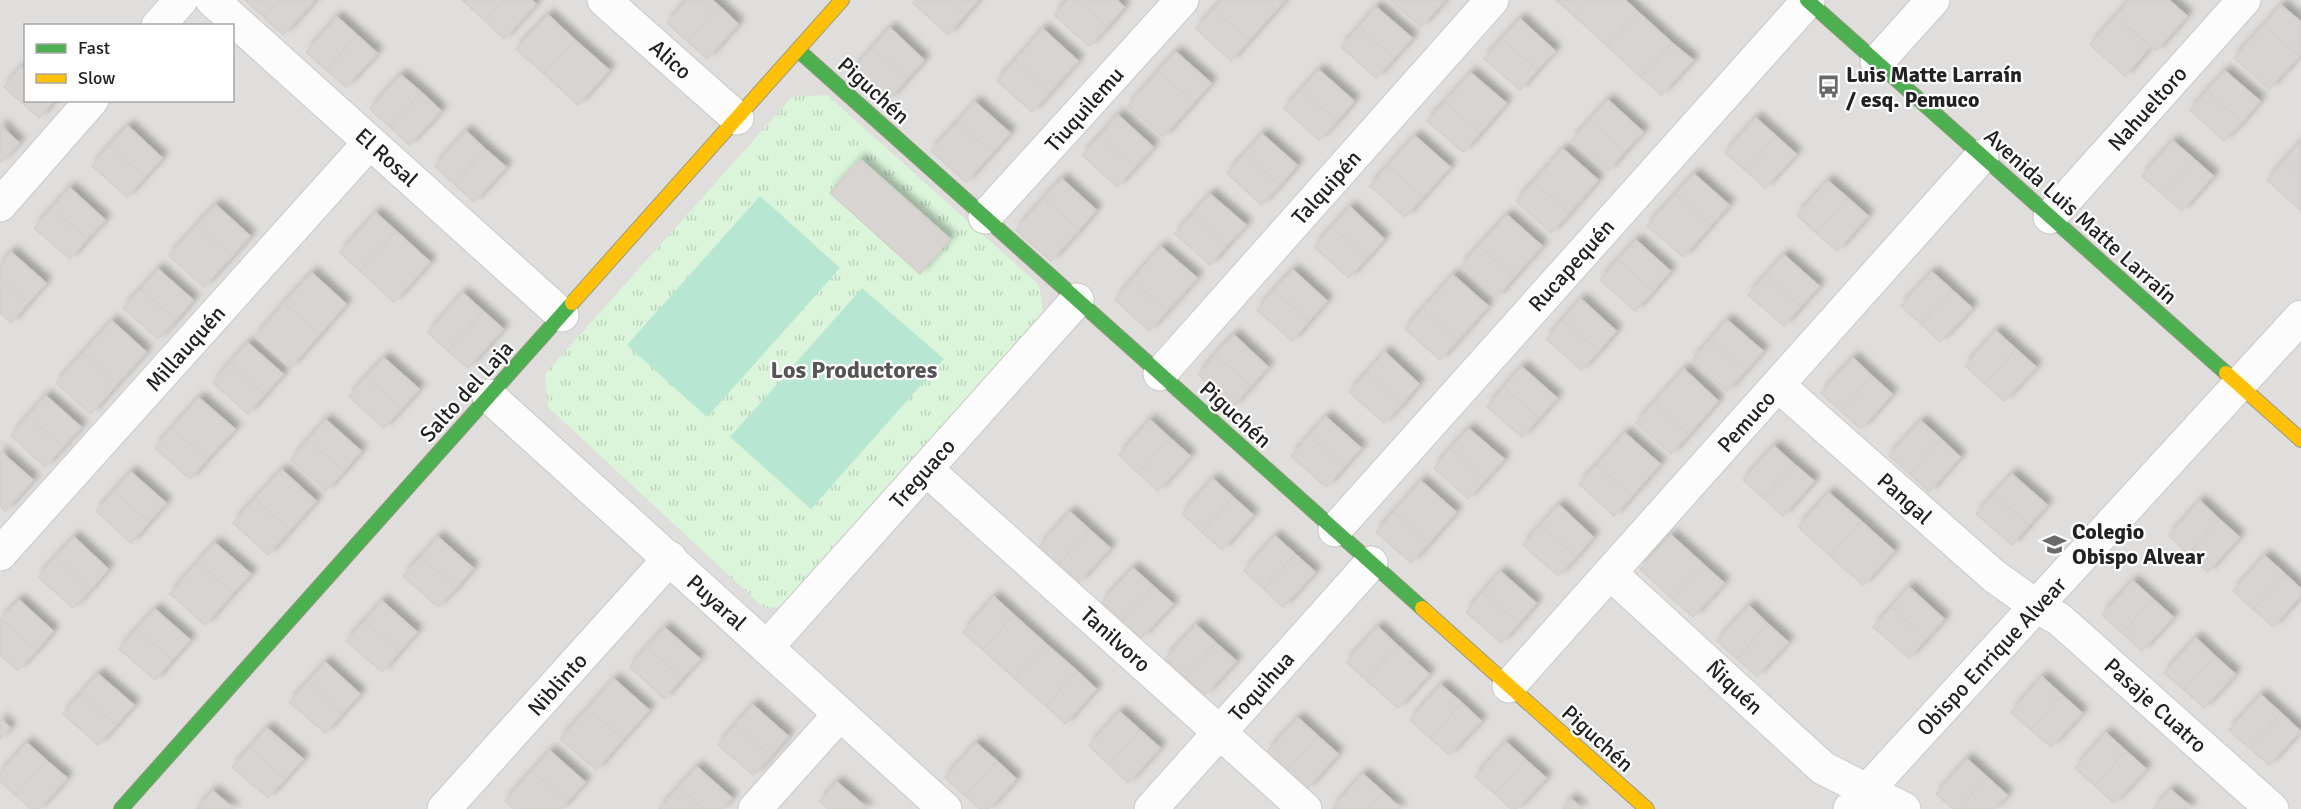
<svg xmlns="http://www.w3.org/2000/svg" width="2301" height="809" viewBox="0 0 2301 809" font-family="Signika,sans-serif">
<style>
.residential{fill:#dfdedc;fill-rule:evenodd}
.park{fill:url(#park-tufts)}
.pitch{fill:#b7e6d2}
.building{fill:#d7d4d2;stroke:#d3d0cc;stroke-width:1.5;filter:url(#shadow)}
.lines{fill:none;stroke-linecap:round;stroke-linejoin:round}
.street-casing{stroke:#c9c8c7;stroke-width:35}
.fast-casing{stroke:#999a82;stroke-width:16}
.slow-casing{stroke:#999a82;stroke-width:16}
.street{stroke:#fdfcfc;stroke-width:33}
.fast{stroke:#4caf50;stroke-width:14}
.slow{stroke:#ffc107;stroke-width:14}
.labels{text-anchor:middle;stroke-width:4.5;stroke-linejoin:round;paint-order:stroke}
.street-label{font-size:22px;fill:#222;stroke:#fff}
.poi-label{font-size:22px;font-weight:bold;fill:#222;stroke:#fff;text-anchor:start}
.neighbourhood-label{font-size:24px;font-weight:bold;fill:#555;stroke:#fff}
</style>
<defs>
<pattern id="park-tufts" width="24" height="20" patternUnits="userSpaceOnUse" patternTransform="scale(1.5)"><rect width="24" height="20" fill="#daf5da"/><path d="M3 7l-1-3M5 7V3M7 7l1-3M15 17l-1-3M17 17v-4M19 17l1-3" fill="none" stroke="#bbd2bb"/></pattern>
<filter id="shadow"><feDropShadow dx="5.5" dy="-5.5" stdDeviation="3" flood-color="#0004"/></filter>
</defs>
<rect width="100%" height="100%" fill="#f0eeeb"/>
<path class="residential" d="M0 0H2301V809H0ZM26 26H232V100H26Z"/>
<path class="park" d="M827 95 1039 285 1043 312 782 607 764 608 548 407 545 374 792 97Z"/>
<path class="pitch" d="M760 196 840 268 707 417 627 345Z
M862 288 944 359 811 509 730 437Z"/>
<path class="building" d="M245 0H279L264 17Z
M279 0H314V1L283 35 264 17Z
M462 0H504L485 21Z
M504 0H532L536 4 504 39 485 21Z
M688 0H712L719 6 687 41 667 23Z
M916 0H949L965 15 948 35 913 3Z
M949 0H978L965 15Z
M1068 0H1078L1107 27 1089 46 1054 15Z
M1078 0H1117L1124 7 1107 27Z
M1222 0H1265L1276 10 1249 40 1214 9Z
M1265 0H1285L1276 10Z
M1390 0H1445L1421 27Z
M1556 0H1587L1573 15Z
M1587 0H1625L1638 12 1607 46 1573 15Z
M2130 0H2169L2187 16 2156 51 2116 16Z
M2281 5 2301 22V53L2299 56 2264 25Z
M719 6 738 24 707 59 687 41Z
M1376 7 1412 38 1394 58 1359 27Z
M1214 9 1249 40 1231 61 1196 29Z
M1638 12 1672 43 1641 77 1607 46Z
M548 15 575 40 544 74 516 49Z
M2116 16 2150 47 2125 76 2090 45Z
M337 17 357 35 326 70 306 52Z
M1520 19 1555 51 1537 70 1502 39Z
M2264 25 2299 56 2269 89 2234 58Z
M1359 27 1394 58 1376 78 1341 47Z
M890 28 924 60 907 79 872 48Z
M1043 29 1078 61 1050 92 1015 61Z
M357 35 377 53 346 87 326 70Z
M1502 39 1537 70 1520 90 1484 59Z
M575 40 609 70 578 105 544 74Z
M1672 43 1693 60 1661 95 1641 77Z
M872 48 907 79 889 99 854 68Z
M1176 52 1211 83 1194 102 1158 72Z
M1015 61 1050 92 1032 112 997 81Z
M21 67 26 71V100H54L39 118 4 87Z
M1319 70 1354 101 1337 121 1301 90Z
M2225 71 2260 101 2242 122 2207 91Z
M1158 72 1194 102 1163 137 1128 106Z
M1471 73 1506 103 1480 133 1445 102Z
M401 75 421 92 390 127 370 109Z
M1301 90 1337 121 1319 140 1284 109Z
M2207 91 2242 122 2224 141 2190 110Z
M421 92 441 111 409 145 390 127Z
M1608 100 1643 132 1625 151 1590 120Z
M975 102 1010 133 992 153 958 122Z
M1445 102 1480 133 1463 152 1427 121Z
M1118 115 1153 147 1135 167 1100 136Z
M1756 118 1776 136 1745 170 1725 153Z
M1590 120 1625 151 1608 171 1572 140Z
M958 122 992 153 966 182 931 151Z
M0 125 19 143 1 162 0 161Z
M128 126 162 158 145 177 109 146Z
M466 131 485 149 454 184 435 166Z
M1262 134 1297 165 1280 185 1245 154Z
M1100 136 1135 167 1117 187 1082 155Z
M1415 136 1450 167 1423 197 1388 166Z
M1776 136 1796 154 1765 188 1745 170Z
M2173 141 2194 159 2162 194 2142 176Z
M2301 142V175L2284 161Z
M109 146 145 177 127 197 92 166Z
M485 149 506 167 474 202 454 184Z
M1563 149 1598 180 1569 213 1534 182Z
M1245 154 1280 185 1261 205 1227 173Z
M860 159 950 239 920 274 830 193Z
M2194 159 2213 176 2182 211 2162 194Z
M2284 161 2301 175V211L2267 180Z
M1388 166 1423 197 1405 217 1370 186Z
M1694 174 1729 205 1711 225 1676 194Z
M1062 179 1096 210 1079 230 1044 198Z
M1828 181 1848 198 1816 233 1797 215Z
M1534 182 1569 213 1551 233 1516 201Z
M70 188 105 220 87 239 52 208Z
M1210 194 1246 225 1227 245 1193 214Z
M1676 194 1711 225 1683 257 1647 226Z
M1044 198 1079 230 1051 261 1016 230Z
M1848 198 1868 216 1837 251 1816 233Z
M216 205 250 236 232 256 197 225Z
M1350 207 1384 239 1367 258 1332 227Z
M52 208 87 239 70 259 34 228Z
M376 213 396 231 360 271 340 253Z
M1193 214 1227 245 1210 265 1175 234Z
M1507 215 1542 246 1514 277 1479 246Z
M197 225 232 256 204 287 169 256Z
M1332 227 1367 258 1349 278 1314 247Z
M396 231 430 262 394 302 360 271Z
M1636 240 1670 271 1653 291 1618 260Z
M1479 246 1514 277 1497 297 1461 266Z
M1161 247 1197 278 1167 311 1132 280Z
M11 252 46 283 28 303 0 278V265Z
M1784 255 1819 286 1801 306 1766 275Z
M1618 260 1653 291 1635 311 1600 280Z
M158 269 193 300 176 320 141 289Z
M1293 270 1327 301 1309 321 1274 290Z
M1932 272 1952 290 1921 324 1901 306Z
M312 273 346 304 320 334 284 303Z
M1453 275 1488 306 1458 340 1423 309Z
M1766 275 1801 306 1784 326 1748 295Z
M0 278 28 303 11 323 0 313Z
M1132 280 1167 311 1149 331 1115 300Z
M141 289 176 320 158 339 123 308Z
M1274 290 1309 321 1292 341 1257 310Z
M1952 290 1972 308 1940 342 1921 324Z
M463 293 483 311 448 351 428 333Z
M1581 299 1616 331 1599 351 1563 320Z
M284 303 320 334 290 368 255 337Z
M1423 309 1458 340 1440 360 1405 329Z
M483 311 503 329 468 368 448 351Z
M1563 320 1599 351 1581 370 1546 339Z
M1727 320 1763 351 1745 371 1710 340Z
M112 321 146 352 117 384 83 353Z
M1996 331 2016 349 1985 384 1965 366Z
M1234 335 1268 367 1251 386 1215 355Z
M1710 340 1745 371 1727 391 1692 360Z
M248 343 283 374 265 394 230 363Z
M2016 349 2036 367 2004 401 1985 384Z
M1385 352 1419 384 1402 404 1367 373Z
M83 353 117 384 91 414 56 383Z
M1215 355 1251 386 1233 406 1198 375Z
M384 358 419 389 402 408 366 377Z
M1853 358 1872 376 1841 411 1821 393Z
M230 363 265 394 248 414 213 383Z
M1522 367 1557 398 1539 418 1504 387Z
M1684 369 1718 401 1689 434 1654 403Z
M1367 373 1402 404 1384 423 1349 392Z
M1872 376 1892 394 1861 429 1841 411Z
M366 377 402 408 384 428 349 397Z
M1504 387 1539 418 1522 437 1487 407Z
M46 396 81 427 63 447 28 416Z
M199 398 235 429 207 459 172 428Z
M1654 403 1689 434 1671 454 1636 423Z
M28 416 63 447 45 467 11 436Z
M1326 417 1361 448 1344 467 1309 436Z
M326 420 361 451 344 471 308 440Z
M1150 420 1170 438 1138 473 1119 455Z
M1921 421 1941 439 1910 474 1889 456Z
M172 428 207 459 190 479 155 448Z
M1469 429 1504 459 1486 479 1451 448Z
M1625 433 1660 464 1632 496 1597 465Z
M1309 436 1344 467 1326 487 1291 456Z
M1170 438 1190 456 1158 491 1138 473Z
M1941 439 1960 457 1929 492 1910 474Z
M308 440 344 471 326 491 291 460Z
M1774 446 1794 464 1763 498 1743 480Z
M1451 448 1486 479 1468 499 1434 468Z
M0 451 33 480 5 511 0 506Z
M1794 464 1814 481 1783 516 1763 498Z
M1597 465 1632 496 1614 516 1579 484Z
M282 470 316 501 290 530 255 499Z
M131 472 166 503 149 522 114 491Z
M2012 474 2047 505 2029 525 1994 494Z
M1213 479 1233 497 1202 532 1182 514Z
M1421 481 1456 512 1429 543 1394 512Z
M114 491 149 522 131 543 96 511Z
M1829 493 1861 521 1830 556 1798 527Z
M1994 494 2029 525 2012 545 1976 514Z
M1233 497 1253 515 1222 550 1202 532Z
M255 499 290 530 268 555 233 523Z
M2200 501 2219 519 2188 554 2169 536Z
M1559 505 1593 537 1576 557 1541 525Z
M1070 512 1090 530 1058 565 1039 547Z
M1394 512 1429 543 1411 563 1376 532Z
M2219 519 2239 537 2208 572 2188 554Z
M1861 521 1894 551 1863 585 1830 556Z
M1541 525 1576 557 1558 576 1523 545Z
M1090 530 1110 548 1078 583 1058 565Z
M1671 535 1704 565 1672 599 1640 569Z
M1275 536 1295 554 1264 589 1244 571Z
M74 537 108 569 91 589 56 557Z
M438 537 473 568 456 588 421 557Z
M215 543 251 574 233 593 198 562Z
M1295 554 1315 572 1283 607 1264 589Z
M2265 556 2285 574 2253 609 2233 591Z
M56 557 91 589 73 608 38 577Z
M421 557 456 588 438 607 403 576Z
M198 562 233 593 205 625 170 594Z
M1704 565 1724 583 1693 617 1672 599Z
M1133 568 1153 586 1122 620 1102 602Z
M1501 572 1536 603 1519 623 1483 592Z
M2285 574 2301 589V595L2273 627 2253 609Z
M2133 581 2153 599 2122 633 2102 615Z
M1153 586 1173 604 1141 638 1122 620Z
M1909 587 1944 619 1926 639 1892 607Z
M1483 592 1519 623 1501 643 1466 612Z
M994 597 1014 615 983 650 963 632Z
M2153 599 2173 617 2142 651 2122 633Z
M19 600 53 631 36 651 1 619Z
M382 601 417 632 399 652 365 621Z
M1749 606 1768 624 1737 659 1717 641Z
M1892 607 1926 639 1909 658 1873 627Z
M155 609 190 640 172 660 137 629Z
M1014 615 1046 644 1014 678 983 650Z
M1 619 36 651 18 670 0 655Z
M365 621 399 652 382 672 346 641Z
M1768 624 1788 642 1757 676 1737 659Z
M1196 625 1216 643 1185 677 1165 659Z
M1378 627 1397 645 1366 680 1346 662Z
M665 628 700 659 682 678 647 647Z
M137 629 172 660 155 680 119 649Z
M2196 638 2215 656 2184 690 2164 673Z
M1216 643 1236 661 1205 695 1185 677Z
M1046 644 1077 671 1046 706 1014 678Z
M1397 645 1429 674 1398 708 1366 680Z
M647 647 682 678 664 699 630 667Z
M2215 656 2235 674 2204 708 2184 690Z
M325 662 360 694 342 714 308 682Z
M1077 671 1096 689 1065 724 1046 706Z
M98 674 134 705 116 725 81 694Z
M2042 677 2062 695 2031 730 2011 712Z
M614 679 649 710 623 739 588 709Z
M308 682 342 714 325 733 289 702Z
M1441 685 1462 703 1430 738 1410 720Z
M81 694 116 725 98 745 63 714Z
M2062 695 2082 713 2051 747 2031 730Z
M2261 695 2281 713 2249 748 2229 730Z
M1462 703 1481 721 1449 755 1430 738Z
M753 705 788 736 771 756 735 725Z
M588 709 623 739 596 770 560 739Z
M1120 712 1140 730 1109 765 1089 746Z
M2281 713 2300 731 2269 765 2249 748Z
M1298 718 1318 736 1287 770 1267 752Z
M0 719 10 728 0 739Z
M735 725 771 756 753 775 718 745Z
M267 728 303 759 285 779 250 748Z
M1140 730 1160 748 1128 783 1109 765Z
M2106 733 2126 751 2095 786 2075 768Z
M1318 736 1338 754 1307 789 1287 770Z
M1506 742 1526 760 1495 794 1475 777Z
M27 743 47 761 15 795 0 781V773Z
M976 743 997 761 965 796 945 778Z
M250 748 285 779 268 798 232 767Z
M550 751 585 782 567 802 532 771Z
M2126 751 2146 769 2114 803 2095 786Z
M1967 759 1987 777 1958 809H1953L1936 794Z
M1526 760 1546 778 1517 809H1511L1495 794Z
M47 761 67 778 39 809H31L15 795Z
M997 761 1016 779 989 809H980L965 796Z
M697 767 732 798 722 809H704L679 787Z
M532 771 567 802 561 809H514L505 801Z
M1363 774 1383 792 1368 809H1332Z
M1987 777 2007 795 1994 809H1958Z
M837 782 868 809H828L820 801Z
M679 787 704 809H659Z
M2171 790 2191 807 2189 809H2153Z
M213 791 234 809H196Z
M1383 792 1401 809H1368Z
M1571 799 1582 809H1562Z"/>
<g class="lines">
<defs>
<path id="street" d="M212 0 562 315
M604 0 737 118
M158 26 181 0
M1877 62 1933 0
M0 205 92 100
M985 217 1182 0
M2050 217 2244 0
M1160 374 1492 0
M1778 385 1994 576 2036 606 2059 619 2272 809
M489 396 945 809
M926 469 1305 809
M1335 530 1808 1
M0 554 370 142
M1610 573 1823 768 1904 809
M767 647 1077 300
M1509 686 1982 156
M444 809 670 558
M755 809 840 714
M1151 809 1371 563
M1850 809 2301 317"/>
<path id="fast" d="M1807 0 2226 373
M798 50 1422 608
M121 809 572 303"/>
<path id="slow" d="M572 303 842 0
M2226 373 2301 440
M1422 608 1647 809"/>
</defs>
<use href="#street" class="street-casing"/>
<use href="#fast" class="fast-casing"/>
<use href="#slow" class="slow-casing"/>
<use href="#street" class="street"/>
<use href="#fast" class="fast"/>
<use href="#slow" class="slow"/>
</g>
<defs>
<symbol id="bus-bare" viewBox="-9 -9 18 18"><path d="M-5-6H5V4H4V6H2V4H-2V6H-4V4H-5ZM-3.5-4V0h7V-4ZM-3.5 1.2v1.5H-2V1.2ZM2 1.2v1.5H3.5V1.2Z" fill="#6a6968" stroke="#fff" stroke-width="2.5" paint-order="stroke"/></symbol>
<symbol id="school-bare" viewBox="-9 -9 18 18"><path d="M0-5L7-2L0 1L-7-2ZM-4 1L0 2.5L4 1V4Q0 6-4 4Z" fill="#6a6968" stroke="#fff" stroke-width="2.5" paint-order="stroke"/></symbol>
</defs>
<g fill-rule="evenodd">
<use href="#bus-bare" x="1812" y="70" width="33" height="33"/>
<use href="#school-bare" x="2038" y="528" width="33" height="33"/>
</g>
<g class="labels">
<g class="street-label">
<text transform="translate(671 59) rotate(42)" y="8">Alico</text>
<text transform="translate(874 90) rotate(42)" y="8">Piguchén</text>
<text transform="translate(2147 108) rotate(-48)" y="8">Nahueltoro</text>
<text transform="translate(1084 109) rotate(-48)" y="8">Tiuquilemu</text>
<text transform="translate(387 157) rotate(42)" y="8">El Rosal</text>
<text transform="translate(1326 187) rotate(-48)" y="8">Talquipén</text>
<text transform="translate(2081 216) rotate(42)" y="8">Avenida Luis Matte Larraín</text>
<text transform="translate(1571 265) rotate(-48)" y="8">Rucapequén</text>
<text transform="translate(185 348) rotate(-48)" y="8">Millauquén</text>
<text transform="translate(466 391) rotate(-48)" y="8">Salto del Laja</text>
<text transform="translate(1236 414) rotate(42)" y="8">Piguchén</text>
<text transform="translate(1746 421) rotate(-48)" y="8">Pemuco</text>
<text transform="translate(922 473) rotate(-48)" y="8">Treguaco</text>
<text transform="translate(1905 498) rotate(42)" y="8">Pangal</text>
<text transform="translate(717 602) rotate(42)" y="8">Puyaral</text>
<text transform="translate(1116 639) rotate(42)" y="8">Tanilvoro</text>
<text transform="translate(1991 656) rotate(-47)" y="8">Obispo Enrique Alvear</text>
<text transform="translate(557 684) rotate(-48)" y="8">Niblinto</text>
<text transform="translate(1261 686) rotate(-48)" y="8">Toquihua</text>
<text transform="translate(1735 687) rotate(43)" y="8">Ñiquén</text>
<text transform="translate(2156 705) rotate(42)" y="8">Pasaje Cuatro</text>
<text transform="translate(1598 738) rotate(42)" y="8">Piguchén</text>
</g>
<g class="poi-label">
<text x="1846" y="82">Luis Matte Larraín<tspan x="1846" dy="25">/ esq. Pemuco</tspan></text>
<text x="2072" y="539">Colegio<tspan x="2072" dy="25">Obispo Alvear</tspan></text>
</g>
<g class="neighbourhood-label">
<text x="854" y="378">Los Productores</text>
</g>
</g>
<rect x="24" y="24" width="210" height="78" fill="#ffffff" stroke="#a7a7a7" stroke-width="1.5"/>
<rect x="36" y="44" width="30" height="9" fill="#4caf50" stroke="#a7a7a7" stroke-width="1.5"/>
<text x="78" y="54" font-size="18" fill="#222222">Fast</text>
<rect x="36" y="74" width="30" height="9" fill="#ffc107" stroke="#a7a7a7" stroke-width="1.5"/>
<text x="78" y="84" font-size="18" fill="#222222">Slow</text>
</svg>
